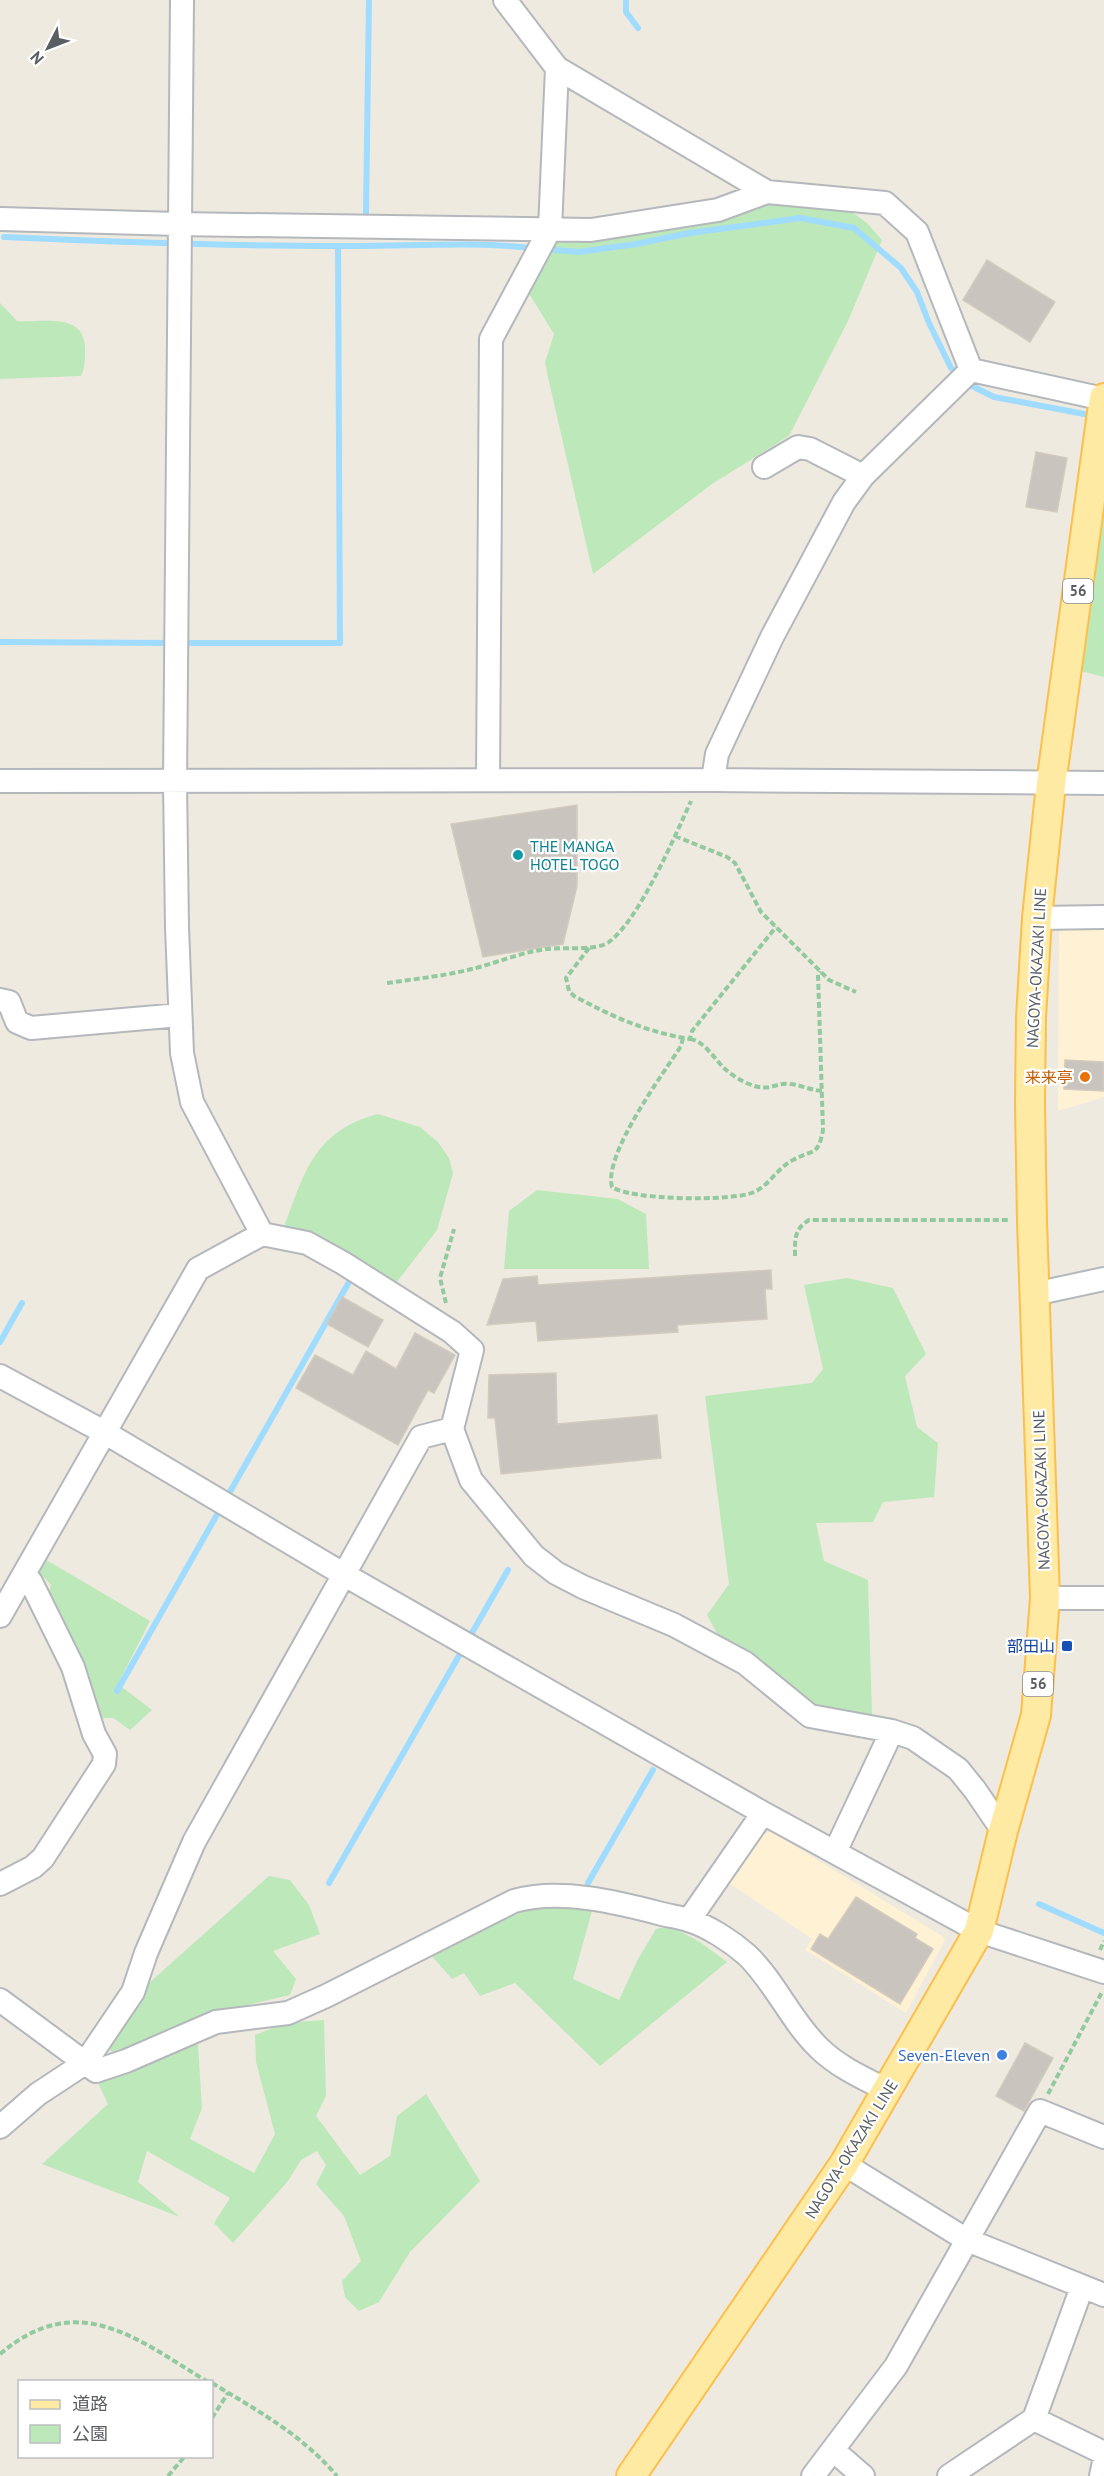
<svg xmlns="http://www.w3.org/2000/svg" width="1104" height="2476" viewBox="0 0 1104 2476" font-family="'PT Sans','Noto Sans JP',sans-serif">
<style>
.commercial{fill:#fff2d4}
.green{fill:#bde8ba}
.lines{fill:none;stroke-linecap:round;stroke-linejoin:round}
.stream{stroke:#9fdcff;stroke-width:6}
.building{fill:#c9c4be;stroke:#d3cbbe;stroke-width:1.5}
.minor-casing{stroke:#b4b8bc;stroke-width:26}
.major-casing{stroke:#fcbf4b;stroke-width:32}
.path{stroke:#93c99f;stroke-width:4;stroke-dasharray:6 3;stroke-linecap:butt}
.minor{stroke:#fff;stroke-width:22}
.major{stroke:#ffeaa4;stroke-width:28}
.culture-dot{fill:#0f9aa8;stroke:#fff;stroke-width:2}
.food-dot{fill:#e8710a;stroke:#fff;stroke-width:2}
.transit-dot{fill:#1a4fb4;stroke:#fff;stroke-width:2}
.shop-dot{fill:#3f7fe0;stroke:#fff;stroke-width:2}
.labels{text-anchor:middle;stroke-width:4.5;stroke-linejoin:round;paint-order:stroke}
.shield{fill:#fff;stroke:#8b8e92;stroke-width:1.5}
.shield-label{font-size:15px;font-weight:bold;fill:#595e63}
.culture-label{font-size:16px;fill:#0d838f;stroke:#fff;text-anchor:start}
.street-label{font-size:16px;fill:#595e63;stroke:#fff}
.food-label{font-size:16px;fill:#c56008;stroke:#fff;text-anchor:end}
.transit-label{font-size:16px;fill:#164399;stroke:#fff;text-anchor:end}
.shop-label{font-size:16px;fill:#366cbe;stroke:#fff;text-anchor:end}
</style>
<rect width="100%" height="100%" fill="#eeeae0"/>
<path class="commercial" d="M1104 925V1097L1058 1111 1059 926Z
M770 1831 942 1936 945 1940 906 2013 805 1950 812 1939 729 1883 756 1840Z"/>
<path class="green" d="M786 204 842 205 867 223 882 240 848 321 789 436 712 484 593 574 548 377 545 362 554 334 528 292 549 258 553 237 752 207Z
M0 303 17 321C42 323 85 311 85 349 85 358 85 368 81 376L0 379Z
M1104 438V677L1073 669Z
M378 1114 420 1127 438 1142 449 1158 453 1173 437 1230 396 1283 283 1230C304 1174 313 1131 378 1114Z
M537 1190 618 1199 646 1214 649 1269H504L509 1211Z
M847 1278 893 1288 926 1354 905 1376 917 1427 938 1443 934 1497 883 1502 873 1522 816 1523 824 1561 868 1580 872 1715 838 1713 814 1705 755 1656 719 1637 707 1615 729 1584 705 1396 812 1383 823 1369 804 1285Z
M43 1558 150 1621 118 1684 152 1710 130 1730 113 1718H99L48 1596 51 1585 38 1571Z
M269 1876 290 1880 309 1905 320 1934 273 1951 296 1979 290 1995 213 2013 113 2053 104 2045 141 1990Z
M550 1906 592 1911 573 1979 619 2000 638 1959 656 1929 670 1926 700 1942 727 1962 600 2066 515 1983 480 1996 464 1973 452 1979 429 1953 510 1912Z
M324 2020 326 2096 316 2116 360 2175 390 2156 397 2116 426 2094 480 2181 410 2252 379 2302 359 2311 345 2297 342 2281 361 2261 344 2216 316 2184 326 2165 317 2151 301 2160 288 2181 233 2243 214 2223 230 2198 147 2151 138 2182 180 2217 42 2164 108 2104 98 2083 177 2046 198 2045 202 2108 190 2139 254 2173 275 2134 256 2062 255 2035 285 2023Z"/>
<g class="lines">
<path class="stream" d="M626 0V12L638 28
M366 213 369 0
M4 237C115 242 226 246 337 246 403 247 468 241 533 248
M544 249 579 252 636 244 690 233 800 218 854 228 901 268 917 292 929 323 951 368 972 386 994 397 1095 416
M0 642 170 643
M181 643H340L338 246
M0 1342 22 1303
M117 1691 349 1282
M329 1883 508 1570
M588 1883 653 1770
M1039 1904 1104 1933"/>
</g>
<path class="building" d="M987 260 1055 302 1030 342 963 300Z
M1036 452 1067 458 1057 512 1026 507Z
M577 805V886L563 944 483 957 451 824Z
M1065 1060 1104 1062V1091L1064 1089Z
M771 1270 772 1289H765L767 1319 677 1325 678 1332 538 1341 536 1321 487 1325 503 1279 537 1276 538 1285Z
M342 1297 383 1320 368 1347 327 1324Z
M415 1333 455 1355 434 1393 428 1390 398 1445 296 1388 315 1355 353 1375 366 1351 396 1369Z
M556 1373 557 1424 657 1415 661 1458 501 1474 495 1418H488L489 1375Z
M856 1897 917 1934 915 1938 933 1949 900 2004 811 1949 820 1934 828 1939Z
M1025 2043 1053 2058 1024 2111 996 2096Z"/>
<g class="lines">
<defs>
<path id="minor" d="M182 0 175 782 177 927 182 1053 192 1102 262 1234
M505 0 557 68 767 192 885 203 917 232 971 370
M0 219 178 224 591 230 718 210 767 192
M971 370 1104 399
M764 467 798 447 810 449 863 476
M488 780 491 339 550 229 557 68
M713 780 717 754 772 637 844 502 863 476 971 370
M0 781 713 780 1104 783
M1037 918 1104 917
M0 1000 9 1002 17 1022 31 1028 180 1015
M1034 1294 1104 1279
M0 1376 104 1432 343 1574 763 1813 979 1931 1104 1972
M1045 1598H1104
M0 1616 198 1269 262 1234 307 1243 343 1263 452 1332 472 1350 452 1429 471 1480 534 1556 556 1573 583 1587 674 1625 745 1663 810 1716 892 1731 913 1738 958 1769 975 1790 1003 1831
M835 1852 892 1731
M0 1884 33 1867 43 1858 104 1764 105 1754 94 1734 73 1667 31 1582 24 1575
M689 1920 763 1813
M0 2000 96 2071 126 2061 216 2022 288 2013 326 1996 514 1901C559 1888 617 1902 662 1914 670 1916 680 1917 688 1920 708 1926 731 1941 747 1955 775 1982 791 2021 819 2048 838 2067 865 2079 889 2091
M0 2127 38 2094 85 2063 133 1992 146 1953 194 1842 421 1437 452 1429
M844 2164 967 2240 1104 2295
M1034 2419 1104 2453
M833 2450 863 2476
M813 2476 896 2366 1040 2111 1104 2137
M949 2476 1034 2419 1082 2287
M1101 2476 1104 2462"/>
<path id="major" d="M631 2476 844 2164 979 1931 1003 1831 1036 1715 1045 1598 1032 1221 1030 1103 1031 1018 1037 918 1051 784 1104 398"/>
</defs>
<use href="#minor" class="minor-casing"/>
<use href="#major" class="major-casing"/>
<path class="path" d="M675 836 727 857 735 863 761 912 829 980 856 992
M589 948 566 978 569 991 574 996C613 1017 646 1032 690 1039L692 1031 776 927
M387 983C415 979 444 976 472 969 497 963 521 952 547 949 564 947 597 951 609 942 639 920 675 836 691 801
M683 1038 681 1046C663 1074 603 1155 612 1187 630 1200 733 1202 754 1192 770 1185 778 1167 793 1160 813 1149 818 1157 823 1130L818 974 820 971
M690 1039C705 1041 715 1060 725 1069 732 1075 741 1081 749 1084 770 1093 775 1082 790 1084 801 1085 810 1090 822 1091
M795 1256C795 1239 794 1229 809 1220H1009
M446 1303 440 1278 454 1229
M1100 1950 1104 1941
M1048 2094 1102 1992
M0 2354C78 2288 137 2339 208 2382
M212 2383C258 2411 301 2434 337 2476
M212 2418 228 2393
M168 2476 185 2456"/>
<use href="#minor" class="minor"/>
<use href="#major" class="major"/>
</g>
<circle class="culture-dot" cx="518" cy="855" r="6"/>
<circle class="food-dot" cx="1085" cy="1077" r="6"/>
<rect class="transit-dot" x="1061" y="1640" width="12" height="12" rx="3"/>
<circle class="shop-dot" cx="1002" cy="2055" r="6"/>
<g class="labels">
<g class="shield">
<rect x="1063" y="579" width="30" height="24" rx="4.5"/>
<rect x="1023" y="1672" width="30" height="24" rx="4.5"/>
</g>
<g class="shield-label">
<text x="1078" y="596">56</text>
<text x="1038" y="1689">56</text>
</g>
<g class="culture-label">
<text x="530" y="852">THE MANGA<tspan x="530" dy="18">HOTEL TOGO</tspan></text>
</g>
<g class="street-label">
<text transform="translate(1036 968) rotate(-87)" y="6">NAGOYA-OKAZAKI LINE</text>
<text transform="translate(1041 1490) rotate(-92)" y="6">NAGOYA-OKAZAKI LINE</text>
<text transform="translate(851 2149) rotate(-58)" y="6">NAGOYA-OKAZAKI LINE</text>
</g>
<g class="food-label">
<text x="1073" y="1083">来来亭</text>
</g>
<g class="transit-label">
<text x="1055" y="1652">部田山</text>
</g>
<g class="shop-label">
<text x="990" y="2061">Seven-Eleven</text>
</g>
</g>
<rect x="18" y="2380" width="195" height="78" fill="#ffffff" stroke="#bdbfc1" stroke-width="1.5"/>
<rect x="30" y="2400" width="30" height="9" fill="#ffeaa4" stroke="#bdbfc1" stroke-width="1.5"/>
<text x="72" y="2410" font-size="18" fill="#595e63">道路</text>
<rect x="30" y="2425" width="30" height="18" fill="#bde8ba" stroke="#bdbfc1" stroke-width="1.5"/>
<text x="72" y="2440" font-size="18" fill="#595e63">公園</text>
<g transform="translate(48 48) rotate(228)" stroke="#ffffff" stroke-width="4.5" paint-order="stroke">
<path d="M0-4.5L10 22L0 15L-10 22Z" fill="#595e63"/>
<text y="-9" font-size="16" font-weight="bold" text-anchor="middle" fill="#595e63">N</text>
</g>
</svg>
